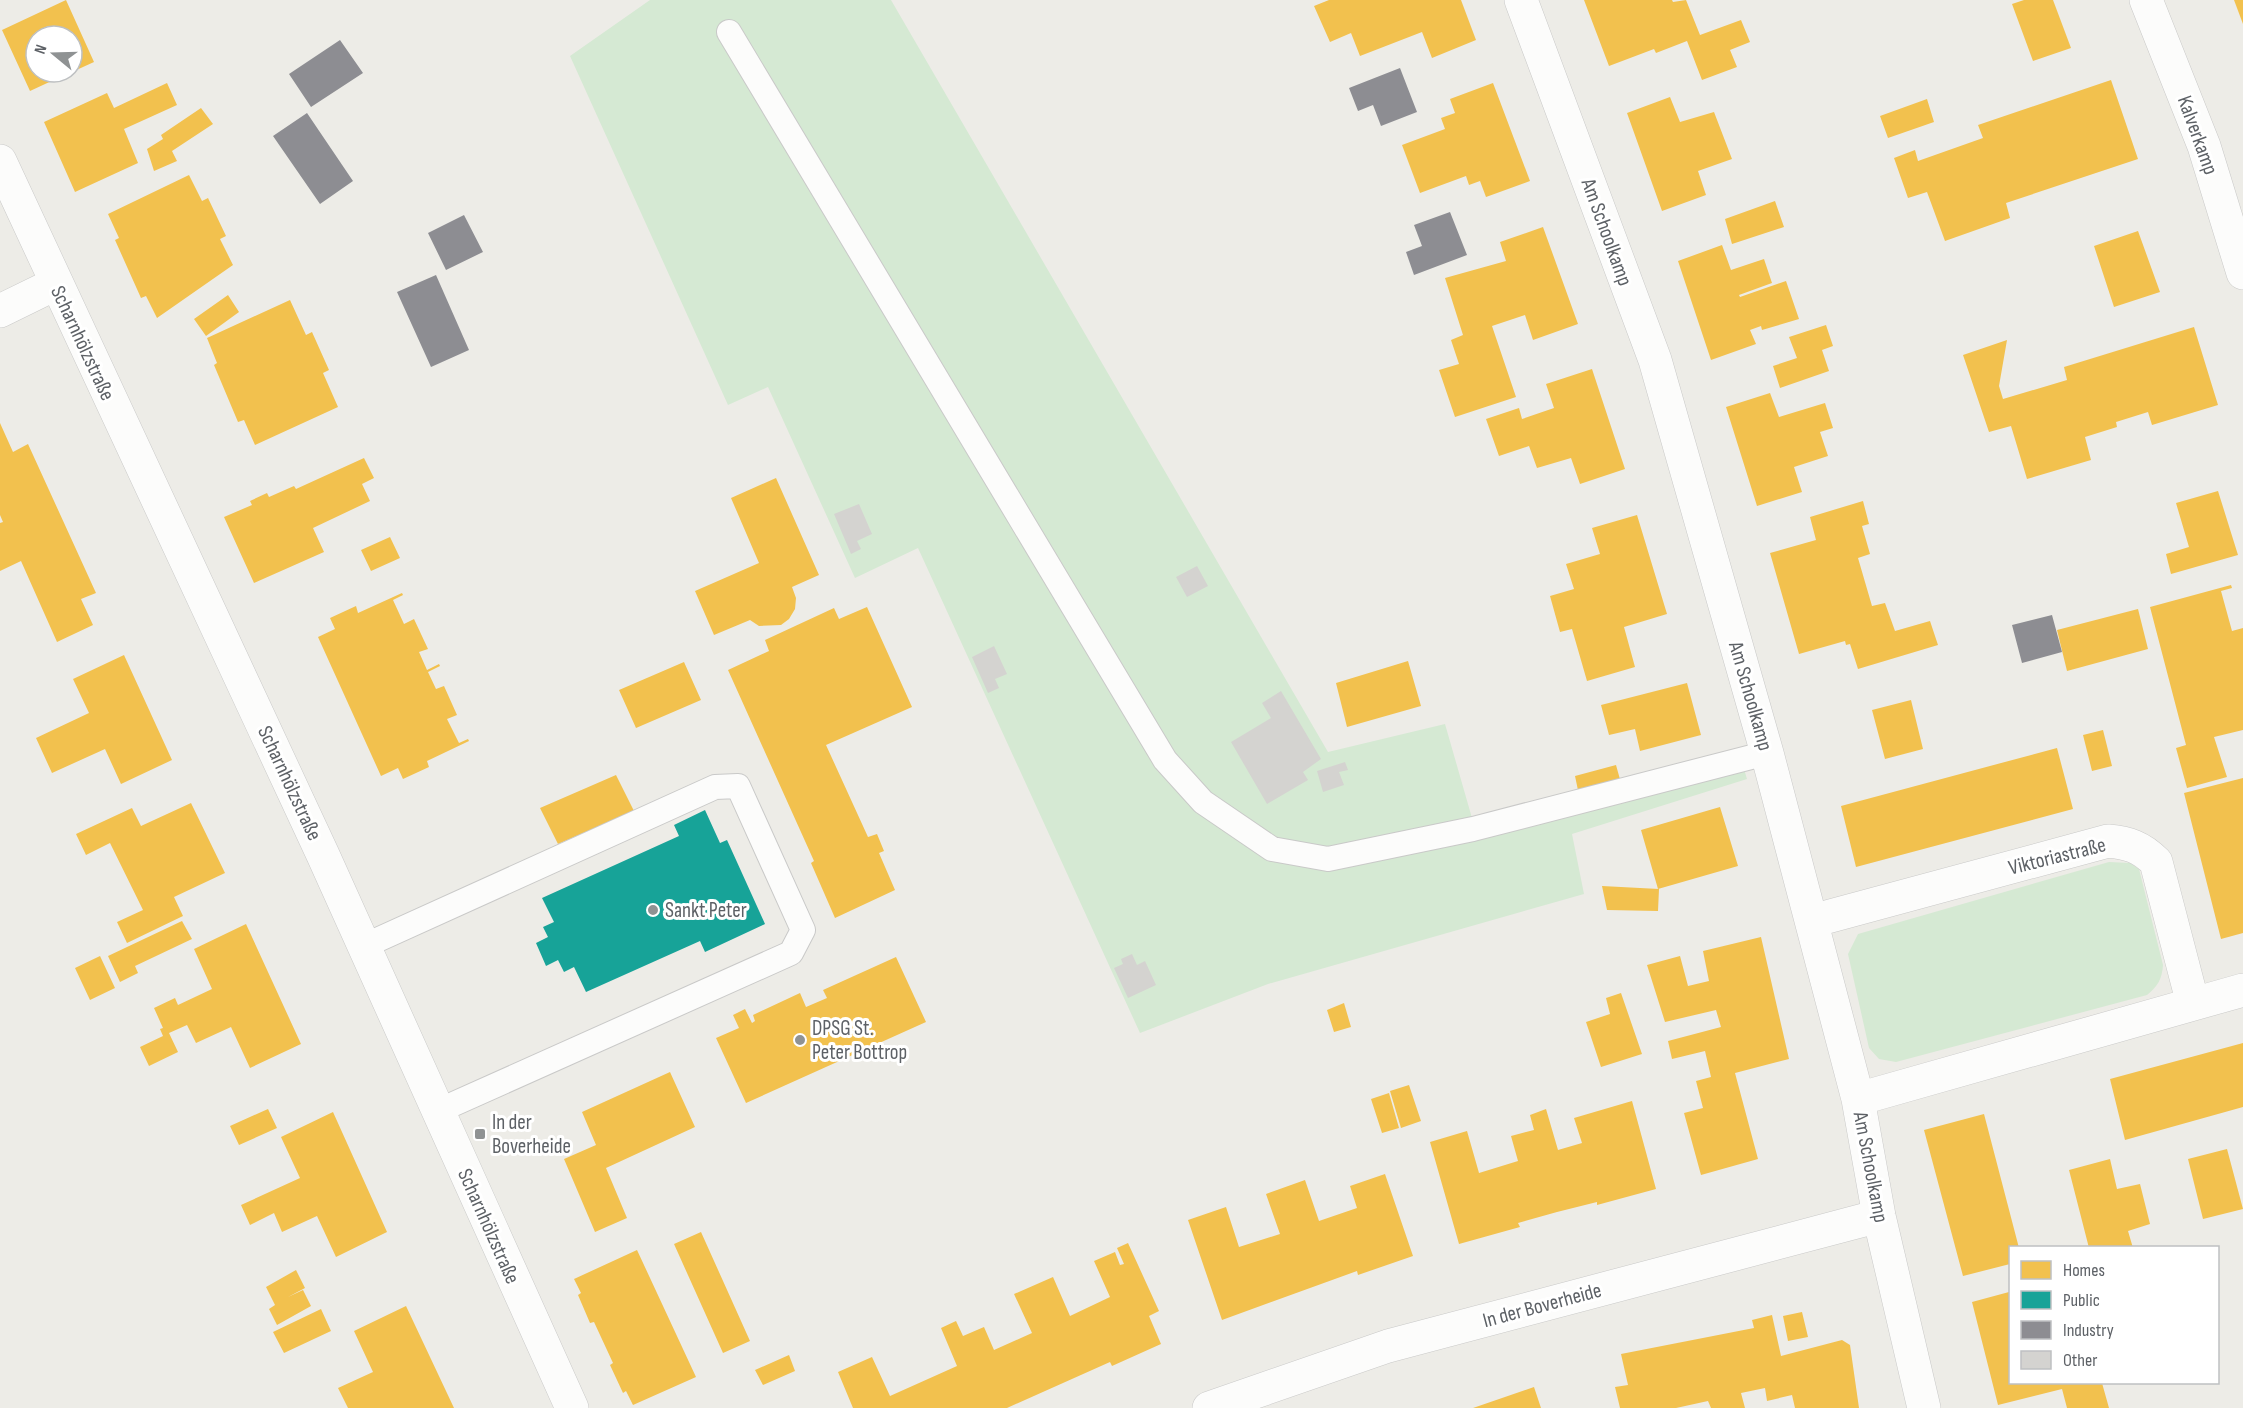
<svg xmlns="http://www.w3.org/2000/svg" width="2243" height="1408" viewBox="0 0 2243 1408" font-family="'Sofia Sans Condensed',sans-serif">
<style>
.green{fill:#d5e9d3}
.homes{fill:#f2c14e}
.public{fill:#17a398}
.industry{fill:#8d8d92}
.building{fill:#d4d3d0}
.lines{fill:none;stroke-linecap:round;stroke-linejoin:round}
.service-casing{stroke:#c9c9c8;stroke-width:26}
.minor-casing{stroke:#c9c9c8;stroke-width:34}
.secondary-casing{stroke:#cacac9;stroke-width:34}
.service{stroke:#fcfcfb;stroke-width:24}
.minor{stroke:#fcfcfb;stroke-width:33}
.secondary{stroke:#fcfcfb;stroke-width:33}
.poi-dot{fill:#8f9293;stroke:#fff;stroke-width:2}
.labels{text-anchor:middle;stroke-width:6;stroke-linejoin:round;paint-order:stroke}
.street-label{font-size:21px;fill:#5d6166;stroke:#fff}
.poi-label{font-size:21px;fill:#5d6166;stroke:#fff;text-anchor:start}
</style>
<rect width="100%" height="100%" fill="#edece7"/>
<path class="green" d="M650 0H891L1328 752 1445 724 1474 825 1739 752 1747 779 1572 834 1584 894 1268 984 1140 1033 918 548 855 578 768 387 728 405 570 56Z
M2109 862 2130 863 2139 869 2163 965C2162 979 2158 986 2147 995L1896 1062 1879 1059 1869 1048 1848 954 1858 934Z"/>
<path class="homes" d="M66 0 94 62 72 72V36H36V72H71L30 91 2 30Z
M1329 0H1461L1476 40 1432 58 1422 32 1360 56 1351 33 1330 42 1314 6Z
M1584 0H1672L1673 2 1686 0 1700 35 1741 20 1750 42 1730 50 1737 67 1702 80 1687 41 1656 53 1654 49 1609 66Z
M2024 0H2053L2071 48 2033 61 2012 4Z
M2234 0H2243V24Z
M2111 80 2138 159 2006 203 2010 218 1945 241 1927 192 1908 198 1894 158 1915 150 1918 161 1983 138 1978 125Z
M167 83 177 105 124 129 138 163 75 192 44 122 107 93 114 108Z
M1493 83 1530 181 1486 197 1480 181 1469 185 1466 176 1420 193 1402 145 1445 129 1441 118 1455 113 1450 99Z
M1670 97 1680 122 1714 112 1732 159 1698 171 1706 195 1662 211 1627 113Z
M1927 99 1934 122 1888 138 1880 116Z
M201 108 213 124 172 151 177 161 154 171 147 149 163 139 161 135Z
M189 175 202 201 208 198 226 236 220 239 233 265 157 318 146 296 141 298 115 240 119 238 108 214Z
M1775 201 1784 227 1732 244 1725 219Z
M1543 227 1578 324 1533 340 1525 315 1492 326 1516 397 1455 417 1439 370 1459 364 1451 340 1463 335 1445 278 1506 261 1500 242Z
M2138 231 2160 292 2114 307 2094 246Z
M1722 245 1731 270 1764 259 1772 283 1739 295 1740 297 1786 281 1799 319 1762 330 1761 326 1750 330 1756 344 1711 360 1678 261Z
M228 295 239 312 206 336 194 319Z
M290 300 306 335 312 332 329 370 323 373 338 407 255 445 244 420 238 422 214 365 217 363 207 338Z
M1826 325 1833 346 1822 350 1829 371 1780 388 1773 366 1797 358 1789 337Z
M2194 327 2218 405 2152 425 2148 412 2116 422 2117 427 2085 437 2091 460 2027 479 2011 426 1989 432 1963 355 2007 340 1999 386 2003 399 2067 380 2064 367Z
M1592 369 1625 469 1580 484 1571 458 1537 468 1529 446 1499 456 1486 419 1519 408 1522 419 1554 408 1546 384Z
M1770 393 1779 417 1825 403 1833 428 1820 432 1828 456 1794 467 1802 492 1757 506 1726 407Z
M0 423 13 452 28 444 96 593 81 599 93 625 57 642 21 561 0 571V523L3 522 0 515Z
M364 458 374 478 362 484 370 501 313 528 324 552 254 583 224 517 252 505 250 501 267 493 269 497 294 486 296 489Z
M776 478 819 575 792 587 796 598 795 609 789 619 781 625 759 626 750 620 714 635 695 591 759 563 731 498Z
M2218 491 2238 555 2171 574 2166 554 2189 547 2176 503Z
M1863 501 1869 524 1862 526 1870 554 1858 558 1872 606 1885 603 1895 631 1930 621 1938 645 1858 669 1850 644 1846 645 1845 641 1799 654 1770 553 1816 540 1810 517Z
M1637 515 1667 614 1624 627 1635 667 1587 681 1572 629 1560 632 1550 596 1574 589 1566 564 1600 554 1592 528Z
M390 537 400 558 371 571 361 550Z
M2231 585 2232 588 2221 591 2232 631 2243 628V730L2214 737 2227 777 2187 788 2176 748 2186 745 2150 607Z
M402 593 403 595 393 600 404 624 414 619 428 649 419 652 427 670 439 664 440 666 428 672 436 689 444 686 457 715 447 719 459 743 468 739 469 741 427 761 429 767 403 779 398 768 381 776 318 637 335 629 330 618 356 606 358 613Z
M867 607 912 707 826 745 868 837 877 834 884 851 879 853 895 890 835 918 811 863 814 861 728 670 769 651 765 640 834 608 839 619Z
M2138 609 2148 649 2067 671 2057 630Z
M124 655 172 760 121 784 105 749 52 773 36 738 89 713 73 679Z
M1408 661 1421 706 1347 727 1336 683Z
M684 662 701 700 636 728 619 690Z
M1687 683 1701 735 1640 751 1635 729 1609 735 1601 705Z
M1911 700 1923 749 1885 759 1872 710Z
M2103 730 2112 766 2092 771 2083 735Z
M2057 748 2073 809 1856 867 1841 806Z
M1616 765 1621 783 1579 795 1575 776Z
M616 775 634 811 558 844 540 808Z
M2243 778V933L2221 939 2184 793Z
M191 803 225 873 174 897 183 916 127 943 117 922 143 910 110 843 86 855 76 834 132 808 141 826Z
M1720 807 1738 866 1658 889 1641 830Z
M1602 886 1659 889 1658 911 1607 910Z
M182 921 192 939 135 966 138 973 120 982 108 956Z
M246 924 301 1044 250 1068 231 1027 196 1043 187 1025 169 1033 178 1052 149 1066 140 1047 163 1036 160 1029 163 1028 154 1008 175 998 178 1005 212 989 194 949Z
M1761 937 1789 1059 1735 1073 1758 1159 1701 1175 1684 1113 1703 1108 1696 1081 1711 1077 1705 1051 1672 1059 1668 1041 1721 1027 1716 1010 1665 1022 1647 965 1680 956 1688 986 1709 981 1703 951Z
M100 956 115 988 90 1000 75 968Z
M896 957 926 1022 746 1103 716 1038 739 1028 733 1015 745 1009 752 1023 755 1021 753 1015 800 993 806 1007 827 998 823 990Z
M1621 993 1642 1054 1601 1067 1586 1022 1610 1014 1606 998Z
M1344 1003 1351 1027 1334 1032 1327 1010Z
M2243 1043V1107L2125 1140 2110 1079Z
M670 1072 695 1127 606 1168 627 1218 595 1232 564 1159 596 1145 582 1112Z
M1409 1085 1421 1121 1401 1128 1390 1091Z
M1389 1093 1399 1128 1382 1133 1371 1099Z
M1632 1101 1656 1189 1597 1205V1202L1557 1212 1518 1223 1520 1227 1459 1244 1430 1142 1467 1131 1479 1173 1518 1161 1511 1136 1534 1130 1530 1115 1546 1109 1558 1150 1582 1143 1574 1118Z
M268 1109 277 1128 239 1145 230 1126Z
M333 1112 387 1232 336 1257 317 1216 282 1232 274 1213 250 1225 241 1205 300 1178 281 1137Z
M1984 1114 2019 1248H2010V1264L1963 1276 1924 1130Z
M2227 1149 2243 1209 2203 1219 2188 1159Z
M2110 1159 2117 1189 2140 1184 2150 1224 2128 1231 2133 1248H2089L2069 1170Z
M1385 1174 1413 1256 1358 1275 1357 1271 1222 1320 1188 1220 1226 1207 1239 1247 1280 1234 1266 1194 1305 1180 1319 1221 1357 1208 1350 1186Z
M701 1232 750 1341 723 1353 674 1244Z
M1128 1243 1159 1311 1149 1316 1161 1344 1112 1366 1110 1362 1007 1408H853L838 1372 872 1357 890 1396 957 1366 941 1328 956 1321 963 1336 984 1327 994 1350 1032 1333 1014 1294 1053 1277 1070 1316 1110 1297 1094 1261 1115 1252 1120 1265 1124 1264 1117 1248Z
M637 1250 696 1377 633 1405 626 1391 623 1393 610 1365 613 1363 594 1322 590 1323 578 1295 581 1293 574 1279Z
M296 1270 305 1288 288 1297 303 1290 311 1306 277 1325 269 1309 275 1305 266 1287Z
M2009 1292 2010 1383H2102L2109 1408H2067L2062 1389 1998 1405 1972 1302Z
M406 1306 454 1408H348L338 1388 373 1372 354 1331Z
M321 1309 331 1331 284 1353 273 1332Z
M1802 1312 1808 1337 1788 1341 1783 1316Z
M1772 1315 1781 1356 1842 1340 1850 1345 1859 1408H1795L1792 1395 1767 1401 1765 1388 1741 1393 1745 1408H1711L1708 1401 1676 1408H1620L1615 1387 1628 1385 1621 1354 1754 1328 1752 1320Z
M789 1355 795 1371 763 1385 755 1370Z
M1534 1387 1541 1408H1473Z"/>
<path class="public" d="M705 810 720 843 727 840 765 924 705 952 700 941 586 992 574 967 564 972 558 960 546 966 536 943 548 937 543 927 554 922 542 898 679 836 674 825Z"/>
<path class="industry" d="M340 40 363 73 311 107 289 74Z
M1400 68 1417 112 1381 126 1373 105 1358 111 1349 88Z
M307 113 353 181 320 204 273 136Z
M1450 212 1467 255 1414 275 1406 252 1422 246 1414 225Z
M464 215 483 252 446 270 428 233Z
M436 275 469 350 431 367 397 292Z
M2052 615 2062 652 2022 663 2012 625Z"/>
<path class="building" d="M859 504 872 534 857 541 861 549 851 554 834 514Z
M1197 566 1208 586 1187 597 1176 577Z
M994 646 1007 674 995 679 999 688 988 693 972 657Z
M1281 691 1321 759 1303 772 1308 780 1267 804 1231 742 1271 718 1262 703Z
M1345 762 1348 770 1339 772 1344 785 1323 792 1317 771Z
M1132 954 1137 965 1145 961 1156 985 1128 998 1114 968 1123 964 1121 959Z"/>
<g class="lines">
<defs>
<path id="service" d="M729 32 1165 760 1203 802 1272 849 1328 859 1473 829 1767 753
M364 946 715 787 738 786 803 930 791 953 438 1111"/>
<path id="minor" d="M1521 0 1655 360 1767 753 1858 1099 1879 1216 1924 1408
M2146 0 2204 146 2243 273
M0 311 55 284
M1812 921 2108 841C2129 843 2141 847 2156 862L2193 1004
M1858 1099 2243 990
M1209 1408 1388 1346 1879 1216"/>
<path id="secondary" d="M0 161 323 855 572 1408"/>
</defs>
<use href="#service" class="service-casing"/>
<use href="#minor" class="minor-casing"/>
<use href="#secondary" class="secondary-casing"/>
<use href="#service" class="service"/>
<use href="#minor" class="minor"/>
<use href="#secondary" class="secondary"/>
</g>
<g class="poi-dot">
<circle cx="653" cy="910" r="6"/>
<circle cx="800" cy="1040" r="6"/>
<rect x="474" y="1128" width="12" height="12" rx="3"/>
</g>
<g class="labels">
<g class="street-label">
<text transform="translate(2198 135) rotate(70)" y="7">Kalverkamp</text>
<text transform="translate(1607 232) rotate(70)" y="7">Am Schoolkamp</text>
<text transform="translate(83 343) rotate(65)" y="7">Scharnhölzstraße</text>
<text transform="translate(1751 696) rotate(74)" y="7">Am Schoolkamp</text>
<text transform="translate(290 783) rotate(65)" y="7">Scharnhölzstraße</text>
<text transform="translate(2057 856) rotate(-14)" y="7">Viktoriastraße</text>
<text transform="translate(1871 1167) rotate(79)" y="7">Am Schoolkamp</text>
<text transform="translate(489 1226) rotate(66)" y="7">Scharnhölzstraße</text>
<text transform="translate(1542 1305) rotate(-15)" y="7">In der Boverheide</text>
</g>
<g class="poi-label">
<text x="665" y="917">Sankt Peter</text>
<text x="812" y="1035">DPSG St.<tspan x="812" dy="24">Peter Bottrop</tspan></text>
<text x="492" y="1129">In der<tspan x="492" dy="24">Boverheide</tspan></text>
</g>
</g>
<rect x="2009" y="1246" width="210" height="138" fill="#ffffff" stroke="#bec0c2" stroke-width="1.5"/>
<rect x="2021" y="1261" width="30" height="18" fill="#f2c14e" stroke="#bec0c2" stroke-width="1.5"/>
<text x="2063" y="1276" font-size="18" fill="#5d6166">Homes</text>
<rect x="2021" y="1291" width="30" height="18" fill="#17a398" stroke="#bec0c2" stroke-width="1.5"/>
<text x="2063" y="1306" font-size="18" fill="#5d6166">Public</text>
<rect x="2021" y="1321" width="30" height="18" fill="#8d8d92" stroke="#bec0c2" stroke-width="1.5"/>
<text x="2063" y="1336" font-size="18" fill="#5d6166">Industry</text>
<rect x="2021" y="1351" width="30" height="18" fill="#d4d3d0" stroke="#bec0c2" stroke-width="1.5"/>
<text x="2063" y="1366" font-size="18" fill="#5d6166">Other</text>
<g transform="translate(54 54) rotate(289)"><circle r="28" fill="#ffffff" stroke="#bec0c2" stroke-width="1.5"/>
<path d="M0-4.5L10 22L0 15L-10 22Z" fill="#8f9293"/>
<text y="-9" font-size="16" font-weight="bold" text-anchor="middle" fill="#5d6166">N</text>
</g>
</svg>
